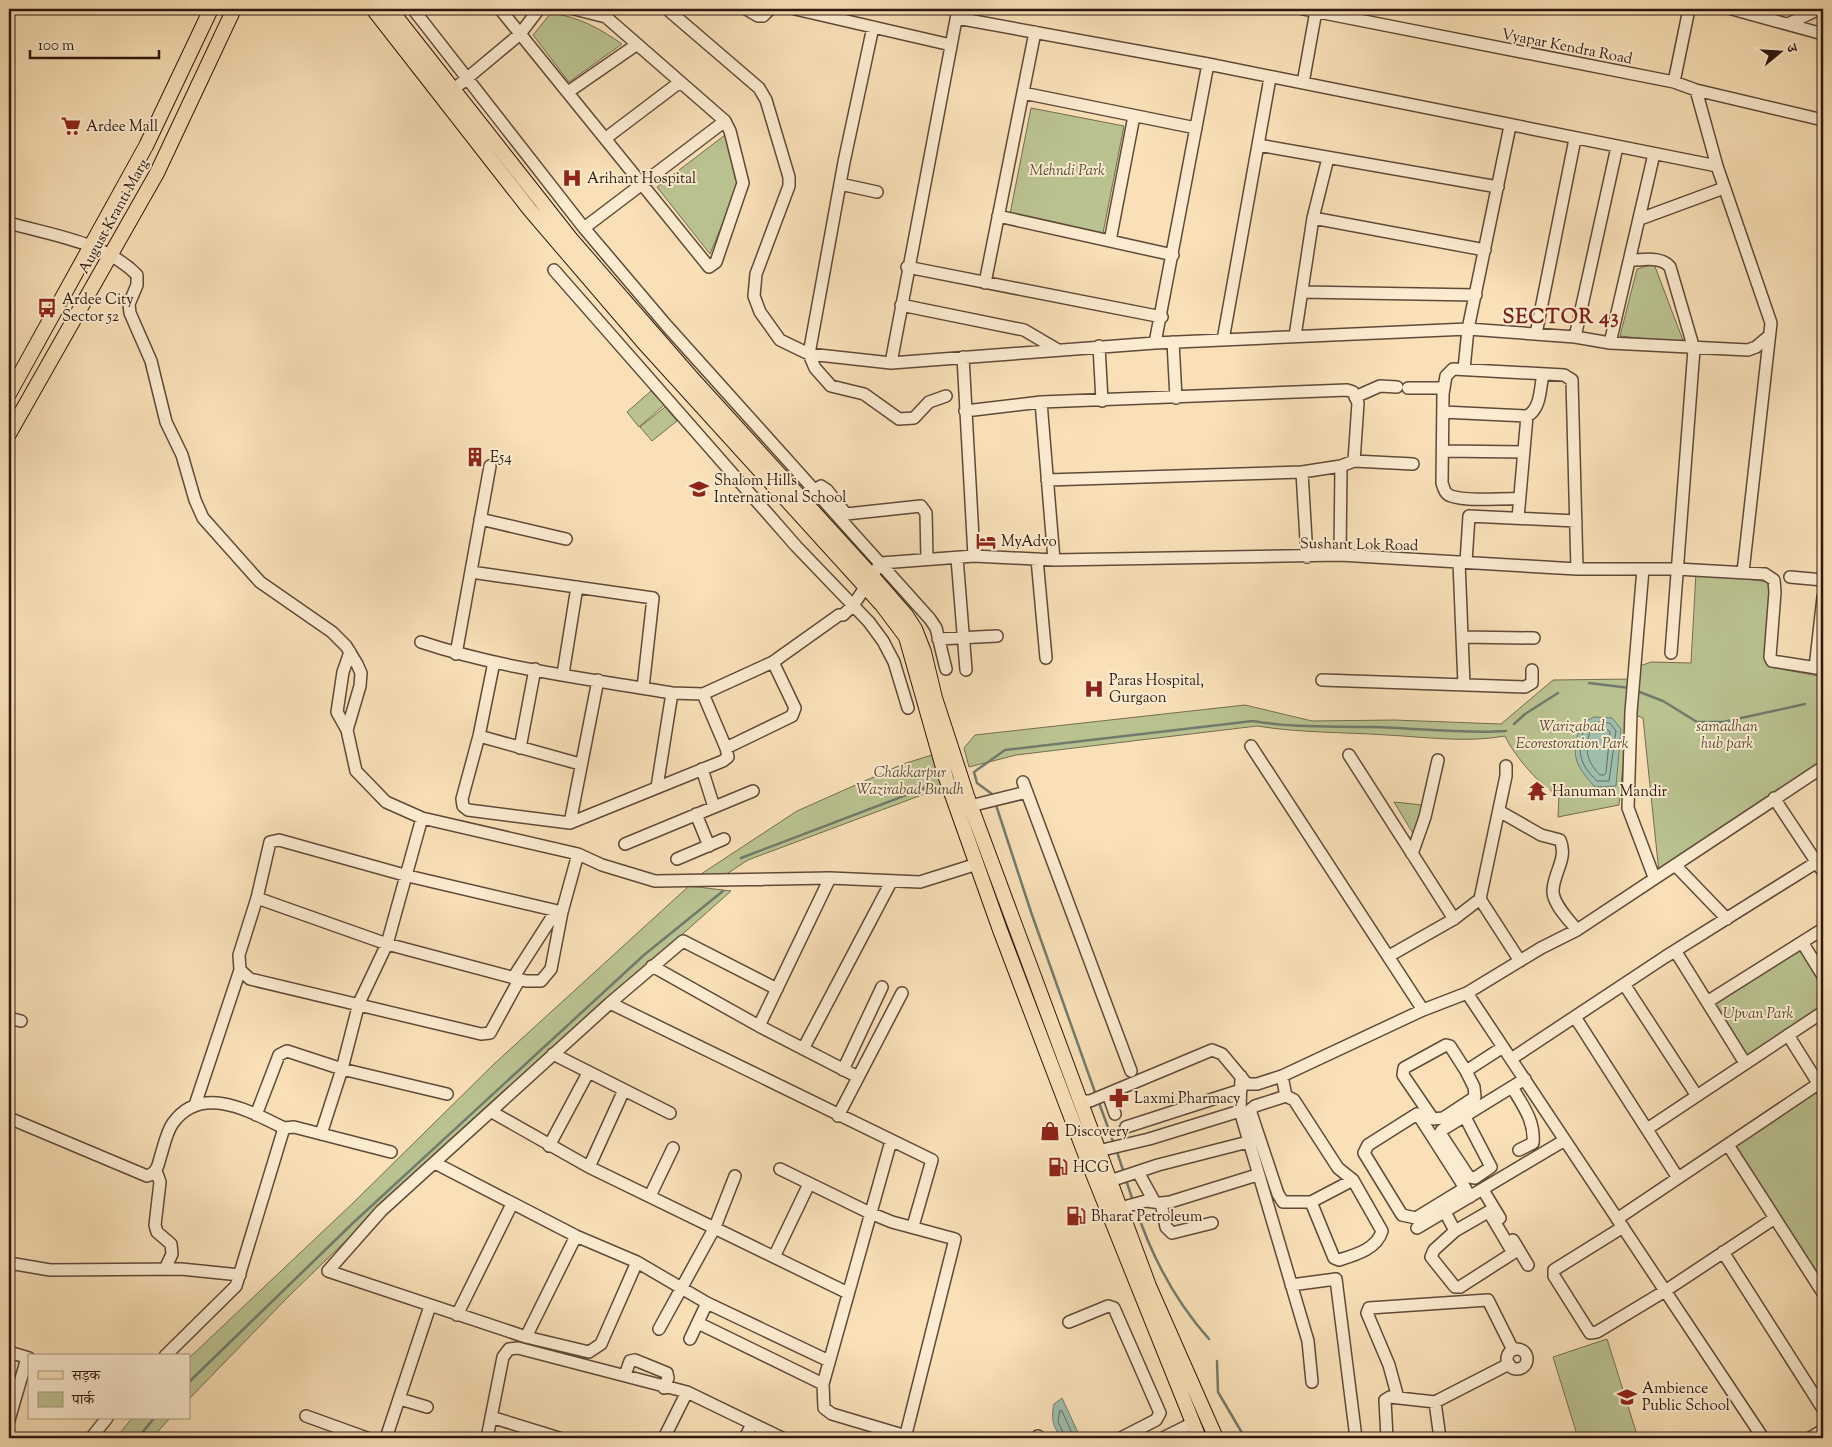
<svg xmlns="http://www.w3.org/2000/svg" width="1832" height="1447" viewBox="0 0 1832 1447" font-family="'Sorts Mill Goudy','Noto Serif Devanagari',serif">
<style>
.green{fill:#bac390;stroke:#746d4f}
.water{fill:#9ebdac;stroke:#717b6d}
.lines{fill:none;stroke-linecap:round;stroke-linejoin:round}
.shore{stroke:#666a5d;stroke-width:1}
.stream{stroke:#717b6d;stroke-width:2.5}
.minor-casing{stroke:#604938;stroke-width:14}
.major-casing{stroke:#2d170e;stroke-width:16}
.minor{stroke:#fbebd0;stroke-width:11}
.major{stroke:#f9e0b7;stroke-width:14}
.labels{text-anchor:middle;stroke-width:4;stroke-linejoin:round;paint-order:stroke}
.street-label{font-size:15px;fill:#2d170e;stroke:#fbebd0}
.poi-label{font-size:15px;fill:#2d170e;stroke:#fbebd0;text-anchor:start}
.park-label{font-size:15px;font-style:italic;fill:#574b35;stroke:#fbebd0}
.district-label{font-size:20px;font-weight:bold;letter-spacing:1px;fill:#7a1f14;stroke:#fbebd0}
</style>
<rect width="100%" height="100%" fill="#f9e0b7"/>
<filter id="stains"><feTurbulence type="fractalNoise" baseFrequency=".004" numOctaves="4"/><feColorMatrix values="0 0 0 0 .2 0 0 0 0 .09 0 0 0 0 .02 0 0 0 .5 -.17"/></filter>
<radialGradient id="worn" r=".72"><stop offset=".6" stop-color="#630" stop-opacity="0"/><stop offset="1" stop-color="#630" stop-opacity=".3"/></radialGradient>
<path class="green" d="M551 13C579 17 599 28 622 44L569 82 533 35Z
M1031 108 1124 126 1103 233 1010 214Z
M725 135 738 186 710 254 657 187Z
M1654 264 1684 343 1620 336 1637 269Z
M651 391 664 405 639 427 627 412Z
M665 407 677 421 652 441 640 427Z
M1696 572 1769 582 1771 667 1823 677V769L1659 873 1643 718 1633 714 1631 685 1619 805 1558 817 1559 795C1542 789 1513 754 1505 736 1467 743 1425 737 1387 735 1343 732 1300 733 1257 726L1016 755 969 767 964 748 975 735 1245 705 1312 721 1394 720 1501 724 1553 680 1632 679 1637 667 1651 662 1691 663Z
M932 755 943 787 748 860 722 877 698 876 797 811 903 764Z
M1394 802 1422 805 1414 835Z
M689 886 731 891 435 1154 288 1297 189 1399V1358L353 1203 494 1064Z
M1802 948 1823 982V1008L1745 1059 1712 1005Z
M1819 1090 1823 1096V1268L1815 1274 1733 1148Z
M1607 1339 1638 1438H1578L1553 1357Z
M132 1418H170L152 1438H116Z"/>
<path class="water" d="M1594 717 1612 718 1621 729 1616 786 1595 787C1573 763 1571 754 1581 724Z
M1062 1398 1080 1437 1065 1438C1052 1431 1051 1417 1054 1404Z"/>
<g class="lines">
<path class="shore" d="M1595 722 1610 723 1616 731 1609 781H1597C1579 763 1576 752 1585 727Z
M1597 728 1607 729 1610 732 1606 773 1604 775H1600C1587 762 1584 749 1590 732Z
M1066 1438 1058 1422 1060 1410 1062 1411 1074 1438"/>
<path class="stream" d="M1589 683 1630 688
M1637 691 1663 701 1697 722H1723L1805 704
M1818 700 1823 699
M1514 724 1525 714 1558 693
M993 797 992 794 977 783 974 772 1005 750 1253 721C1295 728 1330 726 1372 727 1417 728 1461 734 1506 731
M995 802 1031 912 1096 1095
M741 858 930 786
M1098 1100 1114 1144
M1116 1149 1124 1173
M1126 1180 1133 1201
M1135 1206C1151 1255 1175 1301 1209 1339
M1217 1361 1218 1392 1245 1438
M189 1382 354 1222 644 955 723 891
M138 1438 154 1418"/>
<defs>
<path id="minor" d="M413 9 584 228 667 326 930 619 936 628 946 669
M500 9 709 267 716 262 743 183 730 131 725 121 606 17 574 9
M667 9 759 88 766 100 789 177V186L756 274 754 296 760 312 780 340 809 354 891 363 1155 343 1468 329 1575 337 1610 343 1748 350 1756 347 1768 337
M746 9 758 16H763L770 9
M795 9 951 45
M1303 9 1674 82 1696 90 1823 120
M1732 9 1823 34
M957 18 1208 64 1717 166
M1788 24 1819 9
M873 27 844 162 809 354 815 368 831 386 864 394 899 419 914 418 929 402 946 396
M1674 82 1689 9
M1303 83 1316 11
M453 90 520 34 539 9
M1696 90 1717 166 1771 323 1743 572
M568 92 636 45
M1023 93 1196 128
M606 138 680 82
M1258 145 1498 187
M840 184 877 192
M998 216 1173 255
M1313 218 1485 250
M1640 219 1724 188
M9 223C51 235 105 242 137 275V285L129 304 130 313 151 361 166 422 182 455 195 500 203 518 260 582 332 632 346 646 357 664 361 673 360 686 347 730 356 771 386 802 422 818 578 854 602 865 655 881 830 878 920 882 977 864
M588 225 725 121
M1110 241 1134 116
M1631 260C1644 260 1661 256 1670 267L1694 349 1671 653
M907 267 1162 317
M554 270 796 546 869 622 883 641 894 662 908 708
M985 283 1035 32
M1302 292 1476 295
M901 305 1024 330 1058 350
M1536 334 1575 139
M1295 336 1313 218 1328 158
M1575 337 1617 147
M1223 340 1270 78
M1173 342 1176 398
M1155 343 1208 64
M1610 343 1654 154
M1099 346 1102 401
M963 357 974 556
M891 363 958 9
M1464 369 1468 329 1510 126
M1408 388H1444
M1355 397 1380 386 1397 387
M1041 402 1054 560
M965 411 1041 402 1347 390 1353 392 1358 403 1354 461 1413 464
M1443 412 1527 416C1541 409 1540 388 1543 374
M1443 451 1524 452
M1302 472 1307 557
M1047 480 1302 472 1341 466 1354 461
M815 490 821 486 827 490 846 514 921 506 926 513 927 559
M1519 499C1501 498 1468 502 1451 496 1445 494 1444 489 1442 483L1443 394 1446 376 1453 369 1564 375 1572 380 1577 569
M1518 518 1527 416
M480 519 566 539
M1340 555 1341 466
M957 558 966 670
M1037 559 1046 658
M1459 562 1464 685
M1466 562 1469 516 1576 521
M1643 569 1631 712 1628 808 1654 877
M471 572 653 598 643 688
M1790 577 1823 580
M1462 637 1534 638
M938 639 997 636
M421 642C502 669 589 679 672 693L703 694 773 662 839 615H843C860 601 867 580 881 563L974 556 1054 560 1340 555 1577 569H1677L1765 574 1774 580 1775 592 1770 657 1772 661 1823 669
M456 654 490 466
M494 662 479 736 462 799 463 806 468 810 570 823 723 761 728 757 726 748 703 694
M1815 668 1823 597
M563 674 577 587
M1322 680 1525 687 1532 683V670
M347 730 337 712 343 672 350 652
M479 736 580 764
M1251 746 1423 1010
M520 748 535 669
M726 748 792 716 795 708 773 662
M1349 755 1454 919
M702 769 714 807
M1023 782 1131 1071
M657 787 672 693
M1774 798 1823 872
M970 806 1027 792
M1499 811 1541 835 1560 840C1568 858 1554 872 1553 890 1552 903 1569 920 1577 930
M696 814 709 846
M570 823 598 680
M625 844 753 791
M1412 854 1425 817 1438 760
M677 859 724 839
M1675 865 1727 919
M257 898 387 944 526 981H541L551 969 562 912 578 854
M1480 899 1520 961
M1802 942 1823 976
M1676 952 1745 1063
M1389 956 1454 919 1480 899 1506 776V766
M652 966 759 1026 858 1077
M513 978 556 911
M519 980 490 1033 481 1034 250 979 240 970 239 955 257 898 270 842 279 840 408 876 562 912
M1624 984 1697 1096
M1467 993 1763 1438
M1707 1002 1823 929
M610 1003 932 1160 913 1226
M1575 1017 1678 1178
M9 1018 21 1021
M759 1026 830 878
M1788 1035 1823 1091
M803 1049 891 882
M553 1054 670 1113
M1511 1059 1665 957 1817 862
M843 1070 882 987
M1466 1071 1450 1046 1446 1045 1404 1068 1403 1075 1433 1119 1443 1118 1475 1097 1474 1087 1466 1071 1503 1047
M1241 1076 1240 1111 1308 1341 1312 1382
M1282 1076 1286 1096 1294 1100 1338 1168 1353 1180 1382 1231C1377 1249 1355 1255 1339 1260L1334 1258 1311 1202H1283L1278 1194 1250 1110 1255 1106 1286 1096
M1512 1087C1523 1106 1535 1121 1533 1143L1519 1150
M1108 1094 1115 1114
M1081 1101H1090L1212 1050 1222 1054 1247 1084H1257L1282 1076 1423 1010 1467 993 1541 948 1577 930 1823 767
M195 1105 240 970
M492 1112 589 1167 848 1293
M256 1115 279 1055 287 1051 342 1069 447 1094
M838 1116 902 993
M1465 1117 1491 1167 1475 1178 1469 1177 1440 1133 1442 1130 1525 1079
M9 1118 147 1176C158 1173 158 1164 161 1155 164 1145 167 1131 173 1123 202 1083 251 1112 284 1128
M1126 1127 1241 1090
M1647 1129 1823 1012
M321 1134 342 1069 359 1003 387 944 422 818
M891 1141 823 1384 824 1408 832 1414 906 1436
M1728 1145 1823 1293
M549 1146 588 1073
M1098 1151 1149 1139 1240 1111
M435 1163 576 1236 637 1262 707 1303 829 1361
M589 1167 624 1090
M780 1169 870 1213 892 1222 955 1239 905 1438
M156 1171 160 1182 155 1225 157 1232 171 1244 172 1254 165 1269
M1138 1172 1154 1201
M1110 1181 1158 1165 1248 1142
M1465 1188 1416 1218 1402 1215 1364 1153 1368 1145 1417 1114 1419 1116 1465 1188 1470 1197
M1483 1190 1500 1218
M650 1196 673 1148
M1311 1202 1353 1180
M1161 1203 1166 1227 1172 1233 1212 1223
M1120 1208 1146 1201 1161 1203 1170 1202 1257 1175
M1445 1212 1455 1231 1488 1212 1490 1214 1513 1253 1460 1287H1455L1431 1257 1434 1250 1455 1231
M1617 1219 1818 1084
M1623 1227 1554 1270V1276L1590 1333 1597 1332 1665 1291 1775 1218
M1417 1228 1565 1140
M1513 1240 1528 1265
M1723 1252 1823 1409
M774 1257 809 1184
M637 1262 601 1344 589 1352 526 1337 328 1271 381 1211 610 1003 683 941 777 989
M9 1263 50 1270 181 1269 240 1275
M1291 1285 1336 1279 1356 1438
M457 1315 512 1204
M1069 1322 1108 1306 1114 1308 1160 1413 1156 1420 1121 1438
M698 1323 823 1384
M659 1329 715 1227 735 1176
M526 1337 576 1236
M690 1339 707 1303
M1507 1359a10 10 0 1 1 20 0a10 10 0 1 1-20 0Z
M9 1352 29 1358
M165 1356 236 1286 284 1128 294 1127 391 1152
M625 1375 630 1361 635 1360 667 1373 668 1378 664 1388
M1398 1398 1389 1365 1367 1313 1369 1308 1488 1300 1513 1350
M400 1399 427 1407
M1435 1402 1440 1438
M306 1416 367 1438
M491 1417 559 1438
M9 1420 27 1358
M91 1438 107 1418
M386 1438 430 1306
M487 1438 503 1357 509 1349 518 1348 687 1392 782 1438
M664 1438 687 1392
M745 1438 752 1424
M1037 1438 1038 1436
M1163 1438 1193 1423
M1387 1438 1385 1400 1390 1397 1435 1402 1509 1364
M1810 1438 1823 1430"/>
<path id="major" d="M373 9 530 210 644 343 882 605 906 637 946 778 1000 930 1087 1159 1199 1438
M390 9 571 239 692 378 871 575 906 615 915 629 924 652 935 698 967 796 1149 1286 1216 1438
M9 394 146 146 211 9
M9 434 157 173 234 9"/>
</defs>
<use href="#minor" class="minor-casing"/>
<use href="#major" class="major-casing"/>
<use href="#minor" class="minor"/>
<use href="#major" class="major"/>
</g>
<defs>
<symbol id="supermarket-bare" viewBox="-9 -9 18 18"><path d="M-6-5.5h2.5l.6 2H6L4.5 2H-2.5L-4.4-4H-6ZM-1.5 3.2a1.3 1.3 0 1 0 .1 0ZM3 3.2a1.3 1.3 0 1 0 .1 0Z" fill="#8f2418" stroke="#fbebd0" stroke-width="2.5" paint-order="stroke"/></symbol>
<symbol id="hospital-bare" viewBox="-9 -9 18 18"><path d="M-5-5h3v3.5h4V-5h3V5h-3V1.5h-4V5h-3Z" fill="#8f2418" stroke="#fbebd0" stroke-width="2.5" paint-order="stroke"/></symbol>
<symbol id="bus-bare" viewBox="-9 -9 18 18"><path d="M-5-6H5V4H4V6H2V4H-2V6H-4V4H-5ZM-3.5-4V0h7V-4ZM-3.5 1.2v1.5H-2V1.2ZM2 1.2v1.5H3.5V1.2Z" fill="#8f2418" stroke="#fbebd0" stroke-width="2.5" paint-order="stroke"/></symbol>
<symbol id="building-bare" viewBox="-9 -9 18 18"><path d="M-4-6H4V6H1V3H-1V6H-4ZM-2.5-4.3h1.7v1.8h-1.7ZM.8-4.3h1.7v1.8H.8ZM-2.5-1h1.7V.8h-1.7ZM.8-1h1.7V.8H.8Z" fill="#8f2418" stroke="#fbebd0" stroke-width="2.5" paint-order="stroke"/></symbol>
<symbol id="school-bare" viewBox="-9 -9 18 18"><path d="M0-5L7-2L0 1L-7-2ZM-4 1L0 2.5L4 1V4Q0 6-4 4Z" fill="#8f2418" stroke="#fbebd0" stroke-width="2.5" paint-order="stroke"/></symbol>
<symbol id="hotel-bare" viewBox="-9 -9 18 18"><path d="M-6-4.5h1.5V1H6V5H4.5V3h-9V5H-6ZM-4 0a1.8 1.8 0 1 1 3.6 0ZM.5 0V-2.5h3Q6-2.5 6 0Z" fill="#8f2418" stroke="#fbebd0" stroke-width="2.5" paint-order="stroke"/></symbol>
<symbol id="temple-bare" viewBox="-9 -9 18 18"><path d="M0-6L5-2H3V0L6.5 2.5H4V6H1.5V3h-3V6H-4V2.5H-6.5L-3 0V-2H-5Z" fill="#8f2418" stroke="#fbebd0" stroke-width="2.5" paint-order="stroke"/></symbol>
<symbol id="pharmacy-bare" viewBox="-9 -9 18 18"><path d="M-2-6h4v4h4v4h-4v4h-4v-4h-4v-4h4Z" fill="#8f2418" stroke="#fbebd0" stroke-width="2.5" paint-order="stroke"/></symbol>
<symbol id="shop-bare" viewBox="-9 -9 18 18"><path d="M-5-2.5h2.3a2.7 3.5 0 0 1 5.4 0H5L5.5 6h-11ZM-1.5-2.5h3a1.5 2.3 0 0 0-3 0Z" fill="#8f2418" stroke="#fbebd0" stroke-width="2.5" paint-order="stroke"/></symbol>
<symbol id="fuel-bare" viewBox="-9 -9 18 18"><path d="M-5.5-6h7V0h2V4h1.3V-2.5L3-4.5l.8-.8L6-3V5H2.5V1h-1V6h-7ZM-4.2-4.7v3.2H.2V-4.7Z" fill="#8f2418" stroke="#fbebd0" stroke-width="2.5" paint-order="stroke"/></symbol>
</defs>
<g fill-rule="evenodd">
<use href="#supermarket-bare" x="57" y="112" width="28" height="28"/>
<use href="#hospital-bare" x="558" y="164" width="28" height="28"/>
<use href="#bus-bare" x="33" y="294" width="28" height="28"/>
<use href="#building-bare" x="461" y="443" width="28" height="28"/>
<use href="#school-bare" x="685" y="475" width="28" height="28"/>
<use href="#hotel-bare" x="972" y="527" width="28" height="28"/>
<use href="#hospital-bare" x="1080" y="675" width="28" height="28"/>
<use href="#temple-bare" x="1523" y="777" width="28" height="28"/>
<use href="#pharmacy-bare" x="1105" y="1084" width="28" height="28"/>
<use href="#shop-bare" x="1036" y="1117" width="28" height="28"/>
<use href="#fuel-bare" x="1044" y="1153" width="28" height="28"/>
<use href="#fuel-bare" x="1062" y="1202" width="28" height="28"/>
<use href="#school-bare" x="1613" y="1383" width="28" height="28"/>
</g>
<g class="labels">
<g class="street-label">
<text transform="translate(1567 46) rotate(11)" y="5">Vyapar Kendra Road</text>
<text transform="translate(113 216) rotate(-61)" y="5">August Kranti Marg</text>
<text transform="translate(1359 544) rotate(1)" y="5">Sushant Lok Road</text>
</g>
<g class="poi-label">
<text x="86" y="131">Ardee Mall</text>
<text x="587" y="183">Arihant Hospital</text>
<text x="62" y="304">Ardee City<tspan x="62" dy="17">Sector 52</tspan></text>
<text x="490" y="462">E54</text>
<text x="714" y="485">Shalom Hills<tspan x="714" dy="17">International School</tspan></text>
<text x="1001" y="546">MyAdvo</text>
<text x="1109" y="685">Paras Hospital,<tspan x="1109" dy="17">Gurgaon</tspan></text>
<text x="1552" y="796">Hanuman Mandir</text>
<text x="1134" y="1103">Laxmi Pharmacy</text>
<text x="1065" y="1136">Discovery</text>
<text x="1073" y="1172">HCG</text>
<text x="1091" y="1221">Bharat Petroleum</text>
<text x="1642" y="1393">Ambience<tspan x="1642" dy="17">Public School</tspan></text>
</g>
<g class="park-label">
<text x="1067" y="175">Mehndi Park</text>
<text x="1572" y="731">Warizabad<tspan x="1572" dy="17">Ecorestoration Park</tspan></text>
<text x="1727" y="731">samadhan<tspan x="1727" dy="17">hub park</tspan></text>
<text x="910" y="777">Chakkarpur<tspan x="910" dy="17">Wazirabad Bundh</tspan></text>
<text x="1758" y="1018">Upvan Park</text>
</g>
<g class="district-label">
<text x="1561" y="323">SECTOR 43</text>
</g>
</g>
<rect width="1832" height="1447" fill="none" stroke="#f9e0b7" stroke-width="30"/>
<rect x="10" y="10" width="1812" height="1427" fill="none" stroke="#2d170e" stroke-width="2.5"/>
<rect x="15" y="15" width="1802" height="1417" fill="none" stroke="#2d170e"/>
<rect x="28" y="1354" width="162" height="65" fill="#fbebd0" stroke="#a99682"/>
<rect x="38" y="1371" width="25" height="8" fill="#f9e0b7" stroke="#a99682"/>
<text x="72" y="1380" font-size="15" fill="#2d170e">सड़क</text>
<rect x="38" y="1392" width="25" height="15" fill="#bac390" stroke="#a99682"/>
<text x="72" y="1404" font-size="15" fill="#2d170e">पार्क</text>
<g transform="translate(1780 52) rotate(72)" stroke="#fbebd0" stroke-width="4" paint-order="stroke">
<path d="M0-4L9 19L0 12L-9 19Z" fill="#2d170e"/>
<text y="-8" font-size="14" font-weight="bold" text-anchor="middle" fill="#2d170e">उ</text>
</g>
<path d="M30 50v8h129v-8" fill="none" stroke="#2d170e" stroke-width="2.5"/>
<text x="38" y="50" font-size="15" fill="#2d170e" stroke="#fbebd0" stroke-width="4" paint-order="stroke">100 m</text>
<rect width="100%" height="100%" filter="url(#stains)"/>
<rect width="100%" height="100%" fill="url(#worn)"/>
</svg>
